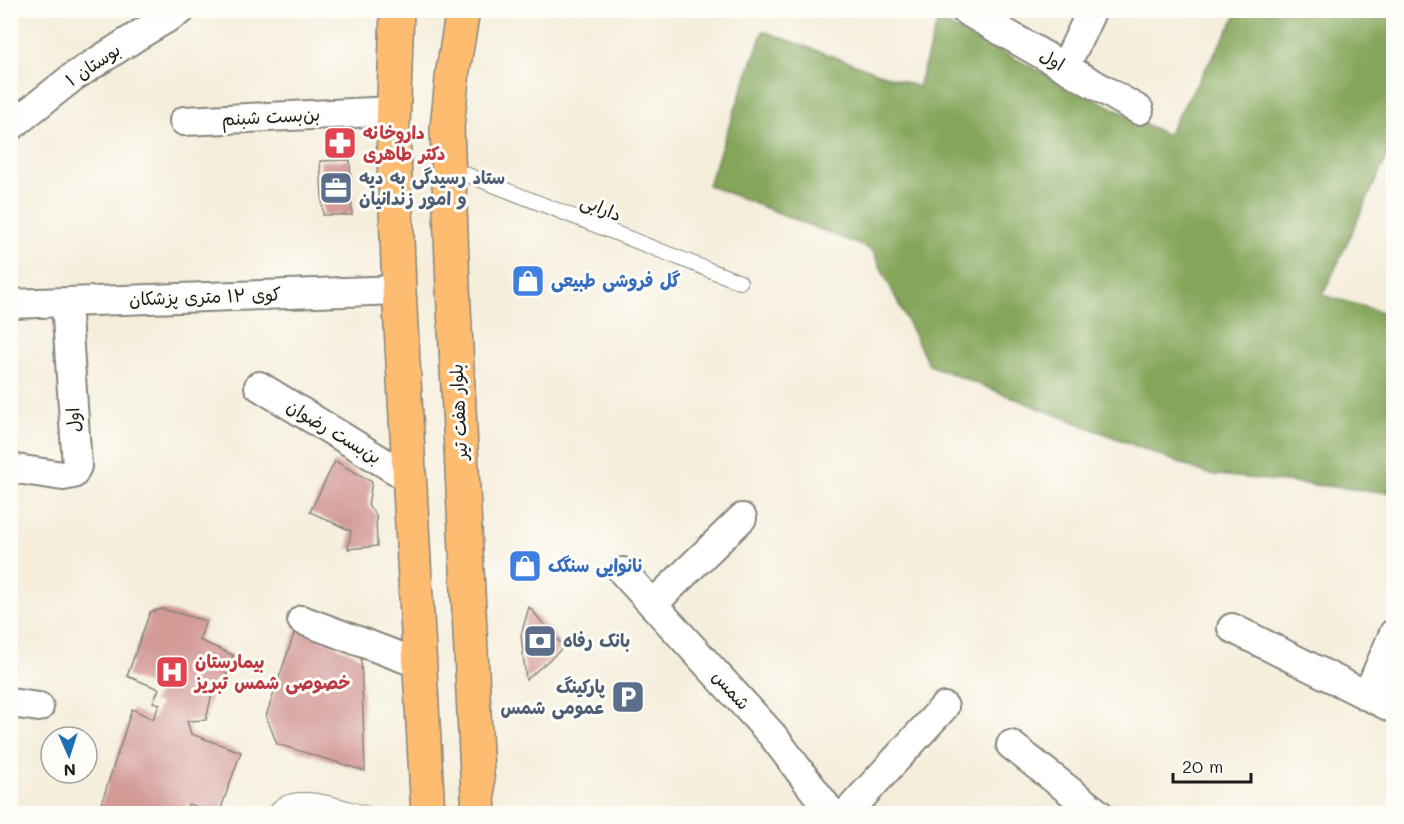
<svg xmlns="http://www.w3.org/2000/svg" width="1404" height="824" viewBox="0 0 1404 824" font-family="Mali,'Playpen Sans Arabic',sans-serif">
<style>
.forest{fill:#84a65a;stroke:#50613b;stroke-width:1.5}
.building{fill:#d39a96}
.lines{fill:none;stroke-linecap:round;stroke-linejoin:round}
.service-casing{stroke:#88857c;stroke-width:16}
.minor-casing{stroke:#88857c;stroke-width:32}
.trunk-casing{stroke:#88857c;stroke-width:36}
.service{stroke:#fff;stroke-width:14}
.minor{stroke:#fff;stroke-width:28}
.trunk{stroke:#fdbc70;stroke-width:33}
.labels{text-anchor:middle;stroke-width:6;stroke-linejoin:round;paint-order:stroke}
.street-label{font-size:18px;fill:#1c1c1c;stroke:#fdfcf7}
.health-label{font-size:18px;font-weight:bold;fill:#be3a42;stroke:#fdfcf7;text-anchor:start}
.service-label{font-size:18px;font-weight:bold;fill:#4e5e75;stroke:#fdfcf7;text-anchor:start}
.shop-label{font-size:18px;font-weight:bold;fill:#366cbe;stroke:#fdfcf7;text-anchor:start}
</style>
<rect width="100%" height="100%" fill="#fdfcf7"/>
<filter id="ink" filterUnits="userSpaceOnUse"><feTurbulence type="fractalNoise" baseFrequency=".0167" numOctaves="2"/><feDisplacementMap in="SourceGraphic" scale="12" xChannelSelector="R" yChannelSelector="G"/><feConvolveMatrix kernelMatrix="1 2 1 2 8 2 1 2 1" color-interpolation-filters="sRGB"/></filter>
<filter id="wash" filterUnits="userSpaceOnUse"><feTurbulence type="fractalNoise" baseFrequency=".008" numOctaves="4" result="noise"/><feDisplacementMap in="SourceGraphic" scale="24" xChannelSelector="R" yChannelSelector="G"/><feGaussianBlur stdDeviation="1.35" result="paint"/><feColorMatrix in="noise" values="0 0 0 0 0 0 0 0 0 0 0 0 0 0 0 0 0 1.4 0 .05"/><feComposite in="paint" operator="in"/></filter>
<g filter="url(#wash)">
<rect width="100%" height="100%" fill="#f5eedb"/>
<path class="forest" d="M1239 11H1393V143L1323 295 1393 315V493L1208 474 929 365 872 250 708 185 763 31 918 87 938 20 1167 135Z"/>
<g id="blocks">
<path class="building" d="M350 160 352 215H323L320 161Z
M335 461 372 482 368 505 376 515 377 546 348 549 351 531 310 512Z
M529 607 564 647 526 680 521 635Z
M162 609 206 621 199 640 233 655 224 683 215 680 206 720 187 721 191 734 241 752 219 814 188 804 185 814H98L132 709 153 719 160 704 153 702 159 689 127 676 150 612Z
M296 628 361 657 365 771 277 744 266 716Z"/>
</g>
</g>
<g filter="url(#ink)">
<use href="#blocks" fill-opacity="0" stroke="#88857c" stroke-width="1.5"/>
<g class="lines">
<defs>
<path id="service" d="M450 168 740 282
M274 814C277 810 280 805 284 804 306 793 345 808 368 814"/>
<path id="minor" d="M965 10 1139 110
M1065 67 1092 10
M184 121 394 111
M10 127 73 77 142 33 181 10
M10 304 399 290
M259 386 409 478
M10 468 63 476 73 474 77 466 66 302
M623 572 773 736 832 814
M653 604 742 518
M302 620 420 664
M1232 628 1394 709
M1367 696 1394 633
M10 703 39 707
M1011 745 1099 814
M846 814 944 707"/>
<path id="trunk" d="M397 10 393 128 399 290 428 814
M463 10 453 70 447 128 453 287 479 814"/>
</defs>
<use href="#service" class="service-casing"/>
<use href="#minor" class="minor-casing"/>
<use href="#trunk" class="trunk-casing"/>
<use href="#service" class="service"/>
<use href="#minor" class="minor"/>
<use href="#trunk" class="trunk"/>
</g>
</g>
<defs>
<symbol id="pharmacy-square" viewBox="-11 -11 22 22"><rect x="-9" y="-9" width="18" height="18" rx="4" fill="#e0444e" stroke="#fdfcf7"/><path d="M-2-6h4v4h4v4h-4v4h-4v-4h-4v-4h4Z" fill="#fff"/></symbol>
<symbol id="office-square" viewBox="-11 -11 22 22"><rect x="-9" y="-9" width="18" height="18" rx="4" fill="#5c6f8a" stroke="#fdfcf7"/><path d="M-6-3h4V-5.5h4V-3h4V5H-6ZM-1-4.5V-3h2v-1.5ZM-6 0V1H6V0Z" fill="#fff"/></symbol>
<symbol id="shop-square" viewBox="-11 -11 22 22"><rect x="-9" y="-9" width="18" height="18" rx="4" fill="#3f7fe0" stroke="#fdfcf7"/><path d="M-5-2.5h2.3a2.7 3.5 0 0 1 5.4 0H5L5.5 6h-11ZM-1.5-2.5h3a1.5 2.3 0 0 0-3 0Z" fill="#fff"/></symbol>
<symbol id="bank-square" viewBox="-11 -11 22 22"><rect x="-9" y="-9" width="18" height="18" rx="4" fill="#5c6f8a" stroke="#fdfcf7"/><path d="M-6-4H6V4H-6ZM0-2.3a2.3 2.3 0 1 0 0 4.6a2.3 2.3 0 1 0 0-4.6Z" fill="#fff"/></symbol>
<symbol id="hospital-square" viewBox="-11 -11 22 22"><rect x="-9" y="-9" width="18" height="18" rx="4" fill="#e0444e" stroke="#fdfcf7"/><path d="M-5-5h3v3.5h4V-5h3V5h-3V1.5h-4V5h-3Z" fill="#fff"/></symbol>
<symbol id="parking-square" viewBox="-11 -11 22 22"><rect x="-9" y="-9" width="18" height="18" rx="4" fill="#5c6f8a" stroke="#fdfcf7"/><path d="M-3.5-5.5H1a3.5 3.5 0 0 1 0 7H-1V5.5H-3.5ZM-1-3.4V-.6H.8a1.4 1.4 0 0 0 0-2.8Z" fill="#fff"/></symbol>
</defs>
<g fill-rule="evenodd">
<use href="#pharmacy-square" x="321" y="124" width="38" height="38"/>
<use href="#office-square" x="317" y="169" width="38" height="38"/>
<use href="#shop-square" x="509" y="262" width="38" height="38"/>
<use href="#shop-square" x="506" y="547" width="38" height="38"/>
<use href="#bank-square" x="521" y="622" width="38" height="38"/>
<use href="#hospital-square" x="153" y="653" width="38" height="38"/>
<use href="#parking-square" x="609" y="678" width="38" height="38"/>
</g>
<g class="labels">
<g class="street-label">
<text transform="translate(1052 60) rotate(30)" y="6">اول</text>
<text transform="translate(93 65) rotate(-34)" y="6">بوستان ۱</text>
<text transform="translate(271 117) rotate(-3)" y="6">بن‌بست شبنم</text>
<text transform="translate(601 208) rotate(22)" y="6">دارابی</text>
<text transform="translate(205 297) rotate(-2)" y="6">کوی ۱۲ متری پزشکان</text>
<text transform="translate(459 412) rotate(-93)" y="6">بلوار هفت تیر</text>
<text transform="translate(74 420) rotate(-94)" y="6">اول</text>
<text transform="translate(334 432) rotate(31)" y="6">بن‌بست رضوان</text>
<text transform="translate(731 690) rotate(48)" y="6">شمس</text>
</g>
<g class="health-label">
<text x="363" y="139">داروخانه<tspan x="363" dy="21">دکتر طاهری</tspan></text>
<text x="195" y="668">بیمارستان<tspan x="195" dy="21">خصوصی شمس تبریز</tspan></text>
</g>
<g class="service-label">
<text x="359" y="184">ستاد رسیدگی به دیه<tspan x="359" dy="21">و امور زندانیان</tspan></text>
<text x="563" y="647">بانک رفاه</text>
<text x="605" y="693" text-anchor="end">پارکینگ<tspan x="605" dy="21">عمومی شمس</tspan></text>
</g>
<g class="shop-label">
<text x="551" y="287">گل فروشی طبیعی</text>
<text x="548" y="572">نانوایی سنگک</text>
</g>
</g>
<rect width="1404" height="824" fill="none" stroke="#fdfcf7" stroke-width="36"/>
<g transform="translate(69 755) rotate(177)"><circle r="28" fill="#fdfcf7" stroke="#a3a29f" stroke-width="1.5"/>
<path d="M0-4.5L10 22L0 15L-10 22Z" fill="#1f6fb2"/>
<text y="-9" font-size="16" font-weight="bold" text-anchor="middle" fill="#1c1c1c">N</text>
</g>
<path d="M1173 773v9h78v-9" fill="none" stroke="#1c1c1c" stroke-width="3"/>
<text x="1182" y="773" font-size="18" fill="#1c1c1c" stroke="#fdfcf7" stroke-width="4.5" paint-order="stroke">20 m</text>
</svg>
